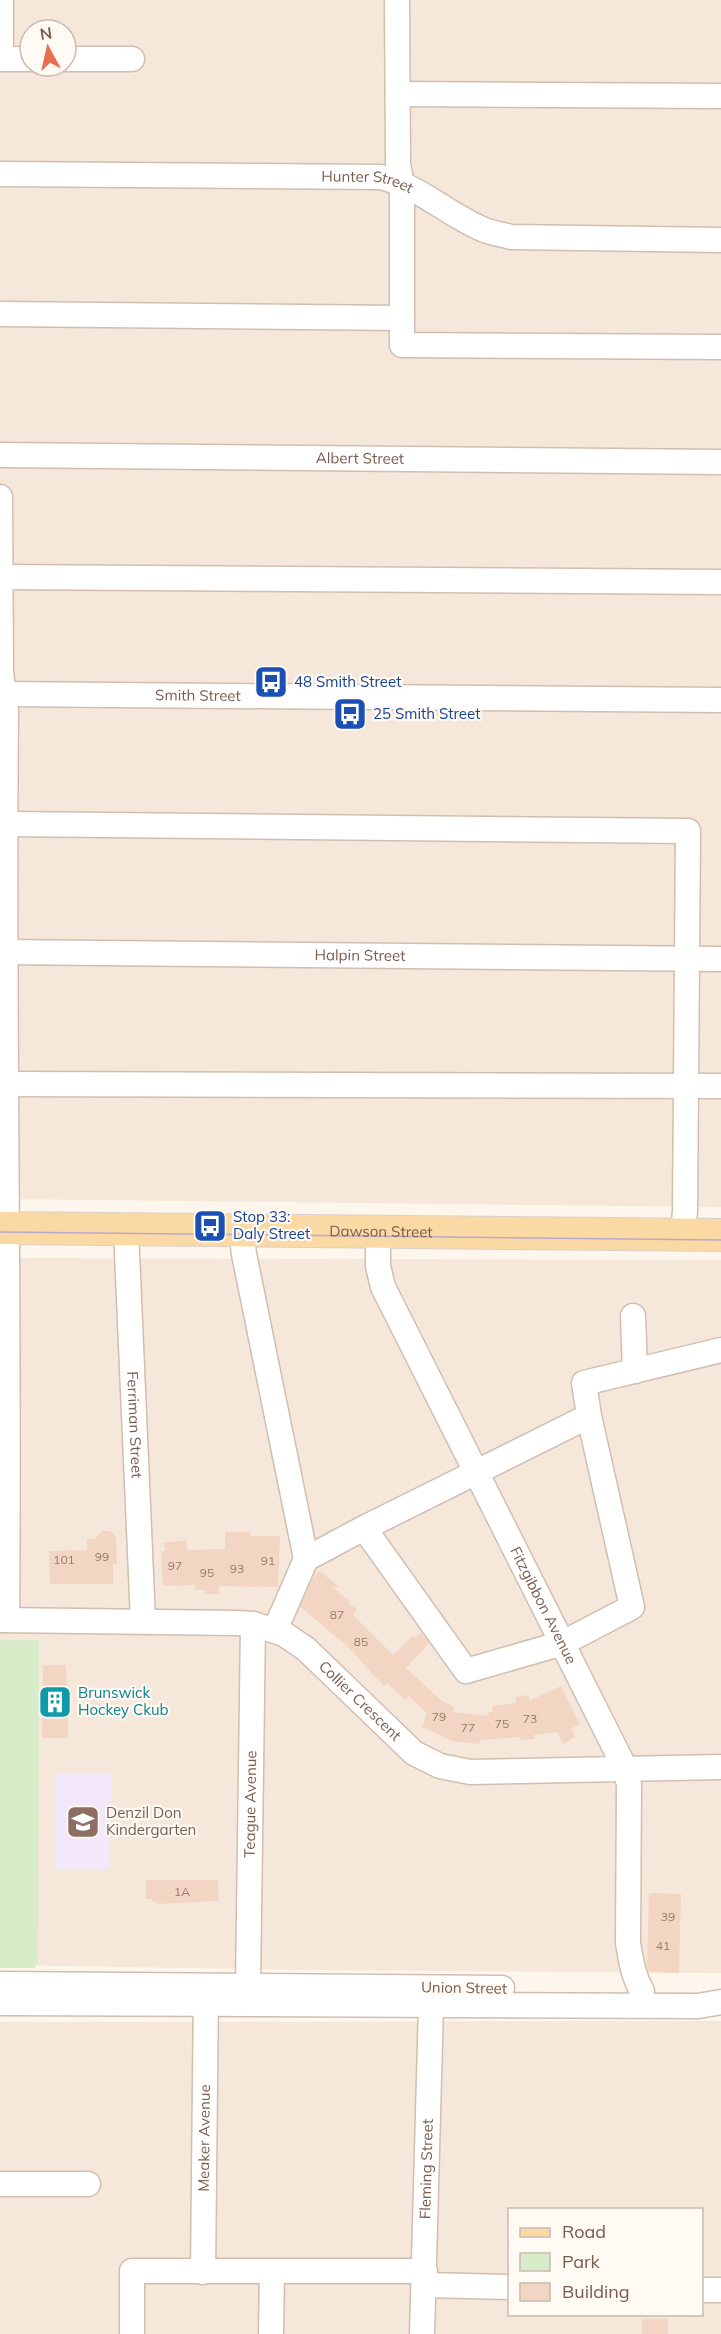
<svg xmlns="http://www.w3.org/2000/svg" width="721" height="2334" viewBox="0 0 721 2334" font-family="Mulish,sans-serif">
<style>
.residential{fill:#f5e8da;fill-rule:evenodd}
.education{fill:#f3e8fa}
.green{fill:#d8ecc9}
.building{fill:#f3d5c3}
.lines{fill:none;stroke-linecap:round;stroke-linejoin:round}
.minor-casing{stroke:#d1beb0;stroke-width:27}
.major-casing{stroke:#dad1cd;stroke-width:34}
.minor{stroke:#fff;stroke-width:24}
.major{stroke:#fbd9a5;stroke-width:32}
.tram{stroke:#b9a8c9;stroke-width:1.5}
.labels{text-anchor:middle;stroke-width:4.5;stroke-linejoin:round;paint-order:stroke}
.number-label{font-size:12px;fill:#987a6a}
.street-label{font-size:15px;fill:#7a5c4d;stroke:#fffaf3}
.transit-label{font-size:15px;fill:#164399;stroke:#fffaf3;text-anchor:start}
.culture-label{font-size:15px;fill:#0d838f;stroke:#fffaf3;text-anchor:start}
.education-label{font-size:15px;fill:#785e54;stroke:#fffaf3;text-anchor:start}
</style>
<rect width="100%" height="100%" fill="#fdf6ec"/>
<path class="residential" d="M0 0H721V1207L0 1199ZM30 30H66V66H30Z
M0 1258 721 1260V1973L298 1970 0 1965Z
M721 2021V2334H0V2022ZM510 2210H702V2314H510Z"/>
<path class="education" d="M55 1773H111L110 1870H56Z"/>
<path class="green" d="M0 1640H39L38 1962 35 1968H0Z"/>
<path class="building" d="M102 1531H110L116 1537 117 1564H113V1584H50L49 1551 87 1550V1539H94Z
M225 1532H251V1536H280L278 1587 219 1586V1594H205V1590H195V1585L163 1586 161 1551H165L164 1543 187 1540V1550L225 1549Z
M319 1571 340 1587H332L350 1601 348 1603 357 1609 353 1615 393 1655 413 1635 415 1638 421 1632 429 1643 406 1668 442 1701 455 1707 453 1712 489 1716 488 1712H493L492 1706 516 1703 515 1697 529 1695V1701L561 1686 580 1724 571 1729 575 1737 563 1744 557 1732 534 1735 535 1739 520 1740V1737L480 1740V1744L452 1741 422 1727 427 1713 409 1696 405 1700 387 1683 384 1686 346 1645 300 1607 313 1578Z
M43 1665H66L68 1738H42Z
M146 1880H218L219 1901 157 1904V1901H152V1899H146Z
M649 1893 681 1894 679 1973 649 1972 647 1967Z
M642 2319H668V2334H642Z"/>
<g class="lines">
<defs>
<g id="minor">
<path d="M1 0V59H30"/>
<path d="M397 0 398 164 402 185V345L721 347"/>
<path d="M66 59H132"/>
<path d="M398 94 721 96"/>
<path id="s1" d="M0 174 380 177C417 185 446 213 480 228 489 233 501 234 511 237L721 240"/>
<path d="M0 314 402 318"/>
<path id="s2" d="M0 455 721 462"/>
<path d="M0 497 1 672 6 711C3 1014 10 1317 7 1620"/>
<path d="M1 577 721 582"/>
<path id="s3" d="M0 694 721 700"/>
<path d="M7 824 688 831 685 1211 683 1235"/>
<path id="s4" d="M0 952 721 959"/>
<path d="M5 1084 721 1086"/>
<path id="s5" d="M126 1230 143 1621"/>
<path d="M241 1230 244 1254 306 1559 275 1630"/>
<path id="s6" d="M378 1232V1266L383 1287 625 1768 629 1785 628 1943C631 1960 633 1976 642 1991"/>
<path d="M633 1316 635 1371"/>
<path d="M589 1416 364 1528 466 1671 563 1643 632 1607 589 1416 584 1383 721 1350"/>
<path d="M306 1559 364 1528"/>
<path id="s7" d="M0 1620 237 1623 253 1624 284 1634 306 1649 414 1753 440 1766 470 1772 721 1767"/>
<path d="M0 1984 502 1988"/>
<path id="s8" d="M248 1986 253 1624"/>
<path d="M0 2003 698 2006 721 2002"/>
<path d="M0 2184H88"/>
<path id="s9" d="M203 2272 206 1988"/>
<path d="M424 2285 510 2287"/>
<path d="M702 2290H721"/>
<path d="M132 2334V2271H425"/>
<path d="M271 2334 272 2271"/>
<path id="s10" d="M422 2334 431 2005"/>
</g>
<g id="major">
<path id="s11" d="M0 1228 721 1235"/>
</g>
</defs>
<use href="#minor" class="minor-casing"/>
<use href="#major" class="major-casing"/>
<use href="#minor" class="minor"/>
<use href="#major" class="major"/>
<path class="tram" d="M0 1232 721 1240"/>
</g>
<defs>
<symbol id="bus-square" viewBox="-11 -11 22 22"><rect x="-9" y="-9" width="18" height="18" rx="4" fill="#1a4fb4" stroke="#fffaf3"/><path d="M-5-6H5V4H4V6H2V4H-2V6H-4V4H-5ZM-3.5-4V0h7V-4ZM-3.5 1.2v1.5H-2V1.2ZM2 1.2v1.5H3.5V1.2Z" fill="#fff"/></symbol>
<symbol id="building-square" viewBox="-11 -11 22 22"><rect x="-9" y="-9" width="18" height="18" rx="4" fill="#0f9aa8" stroke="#fffaf3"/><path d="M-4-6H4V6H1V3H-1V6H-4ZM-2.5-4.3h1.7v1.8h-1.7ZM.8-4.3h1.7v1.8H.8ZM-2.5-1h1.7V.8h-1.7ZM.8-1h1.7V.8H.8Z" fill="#fff"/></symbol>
<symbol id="school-square" viewBox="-11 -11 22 22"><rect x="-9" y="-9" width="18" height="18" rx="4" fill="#8d6e63" stroke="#fffaf3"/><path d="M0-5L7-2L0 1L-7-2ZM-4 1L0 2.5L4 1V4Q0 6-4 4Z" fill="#fff"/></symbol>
</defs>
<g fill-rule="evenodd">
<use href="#bus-square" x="252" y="663" width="38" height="38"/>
<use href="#bus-square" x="331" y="695" width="38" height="38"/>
<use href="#bus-square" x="191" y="1207" width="38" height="38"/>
<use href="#building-square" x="36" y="1683" width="38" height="38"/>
<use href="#school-square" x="64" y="1803" width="38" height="38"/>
</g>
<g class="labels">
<g class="number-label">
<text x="102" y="1561">99</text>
<text x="64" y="1564">101</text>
<text x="268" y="1565">91</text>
<text x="175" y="1570">97</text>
<text x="237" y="1573">93</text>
<text x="207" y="1577">95</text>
<text x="337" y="1619">87</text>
<text x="361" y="1646">85</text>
<text x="439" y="1721">79</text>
<text x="530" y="1723">73</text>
<text x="502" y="1728">75</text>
<text x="468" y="1732">77</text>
<text x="182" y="1896">1A</text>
<text x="668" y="1921">39</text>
<text x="663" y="1950">41</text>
</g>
<g class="street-label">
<text dy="5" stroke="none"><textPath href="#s1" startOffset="368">Hunter Street</textPath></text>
<text dy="5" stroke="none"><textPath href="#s2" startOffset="360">Albert Street</textPath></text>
<text dy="5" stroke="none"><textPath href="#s3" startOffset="198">Smith Street</textPath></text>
<text dy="5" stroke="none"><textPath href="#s4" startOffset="360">Halpin Street</textPath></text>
<text dy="5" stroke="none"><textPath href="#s11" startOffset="381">Dawson Street</textPath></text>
<text dy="5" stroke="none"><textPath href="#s5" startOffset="195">Ferriman Street</textPath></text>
<text dy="5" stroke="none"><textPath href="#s6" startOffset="412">Fitzgibbon Avenue</textPath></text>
<text dy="5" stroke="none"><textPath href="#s7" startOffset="387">Collier Crescent</textPath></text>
<text dy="5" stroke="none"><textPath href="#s8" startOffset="182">Teague Avenue</textPath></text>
<text transform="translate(464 1988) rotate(1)" y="5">Union Street</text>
<text dy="5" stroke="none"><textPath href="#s9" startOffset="134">Meaker Avenue</textPath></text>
<text dy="5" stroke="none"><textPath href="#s10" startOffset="165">Fleming Street</textPath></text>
</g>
<g class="transit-label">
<text x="294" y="687">48 Smith Street</text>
<text x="373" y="719">25 Smith Street</text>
<text x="233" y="1222">Stop 33:<tspan x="233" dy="17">Daly Street</tspan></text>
</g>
<g class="culture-label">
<text x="78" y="1698">Brunswick<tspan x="78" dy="17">Hockey Ckub</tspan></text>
</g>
<g class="education-label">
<text x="106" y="1818">Denzil Don<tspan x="106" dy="17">Kindergarten</tspan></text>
</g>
</g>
<rect x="508" y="2208" width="195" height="108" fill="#fffaf3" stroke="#cabbb1" stroke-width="1.5"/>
<rect x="520" y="2228" width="30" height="9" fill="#fbd9a5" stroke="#cabbb1" stroke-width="1.5"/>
<text x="562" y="2238" font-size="18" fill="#7a5c4d">Road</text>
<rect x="520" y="2253" width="30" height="18" fill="#d8ecc9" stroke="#cabbb1" stroke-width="1.5"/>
<text x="562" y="2268" font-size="18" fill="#7a5c4d">Park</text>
<rect x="520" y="2283" width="30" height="18" fill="#f3d5c3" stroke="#cabbb1" stroke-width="1.5"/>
<text x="562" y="2298" font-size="18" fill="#7a5c4d">Building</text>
<g transform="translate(48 48) rotate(352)"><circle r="28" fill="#fffaf3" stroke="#cabbb1" stroke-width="1.5"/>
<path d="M0-4.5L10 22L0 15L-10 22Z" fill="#e76f51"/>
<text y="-9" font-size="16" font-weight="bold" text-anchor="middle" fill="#7a5c4d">N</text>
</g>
</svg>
